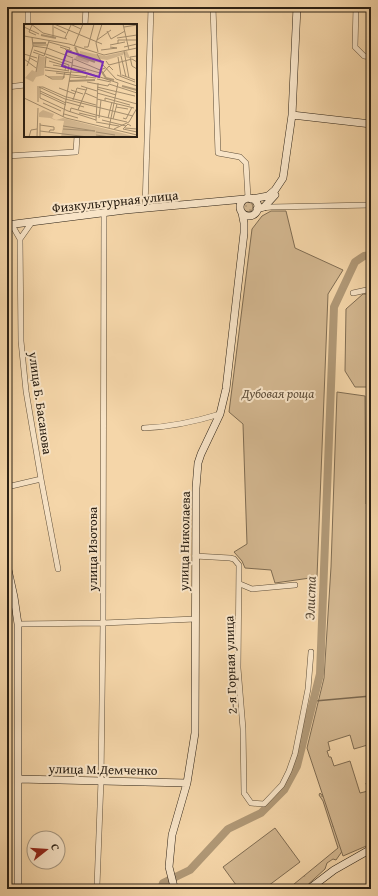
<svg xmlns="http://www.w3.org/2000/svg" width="378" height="896" viewBox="0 0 378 896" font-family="'Gentium Book Plus',serif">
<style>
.grass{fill:url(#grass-dots);stroke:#7f6c52}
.forest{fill:url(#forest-firs);stroke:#7f6c52}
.park{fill:#d3b790;stroke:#7f6c52}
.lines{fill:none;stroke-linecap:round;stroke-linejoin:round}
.stream{stroke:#7b684f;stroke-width:1.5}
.river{stroke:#b09876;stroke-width:8}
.street-casing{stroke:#5e4e39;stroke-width:6}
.secondary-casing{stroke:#2b2014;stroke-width:8}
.street{stroke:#f8e4c7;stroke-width:5}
.secondary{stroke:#f8e4c7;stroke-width:7}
.labels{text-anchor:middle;stroke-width:4;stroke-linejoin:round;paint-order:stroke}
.street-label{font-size:13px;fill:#2b2014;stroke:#f8e4c7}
.park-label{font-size:13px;font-style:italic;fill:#5d4d39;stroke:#f8e4c7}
.water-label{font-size:14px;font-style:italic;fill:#5a4a36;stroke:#f8e4c7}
.inset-river{fill:none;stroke:#b09876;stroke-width:2}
.inset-road{fill:none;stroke:#a48d6d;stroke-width:1}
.view{fill:#7b2cbf;fill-opacity:0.15;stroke:#7b2cbf;stroke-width:2}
.inset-edge{fill:none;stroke:#2b2014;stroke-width:2}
</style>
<defs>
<pattern id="grass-dots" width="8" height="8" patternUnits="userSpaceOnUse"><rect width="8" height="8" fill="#d3b790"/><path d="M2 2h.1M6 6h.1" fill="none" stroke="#b59d7b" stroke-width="1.8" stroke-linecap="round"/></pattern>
<pattern id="forest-firs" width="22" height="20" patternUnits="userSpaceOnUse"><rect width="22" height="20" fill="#d3b790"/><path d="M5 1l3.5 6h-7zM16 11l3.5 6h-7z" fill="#b59d7b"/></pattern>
</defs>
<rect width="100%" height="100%" fill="#f5d6a9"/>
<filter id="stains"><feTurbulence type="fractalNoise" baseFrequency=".005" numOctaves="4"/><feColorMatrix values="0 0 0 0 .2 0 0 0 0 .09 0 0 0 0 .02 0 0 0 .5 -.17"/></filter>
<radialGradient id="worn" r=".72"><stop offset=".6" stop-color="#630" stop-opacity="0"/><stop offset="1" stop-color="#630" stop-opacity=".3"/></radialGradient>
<path class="grass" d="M243 207a5 5 0 1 1 10 0a5 5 0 1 1-10 0Z"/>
<path class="forest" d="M320 793 327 801 343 850 336 860 333 859 327 863 325 869 303 889H288L338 848 323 801 319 795Z"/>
<path class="park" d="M271 211H286L295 248 343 270 328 294 317 577 275 583 271 570 245 568 242 561 234 552 247 544 243 424 229 412 252 229 262 216Z
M363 294H371V385L369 387H355L345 371 346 309Z
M337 392 365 396 366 504 371 505V744L354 749 350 735 328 742 330 750 327 751 329 757H331L334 766 350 761 360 793 368 791 366 783 371 781V844L343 856 307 748 324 678 331 567Z
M370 397H371V491H368Z
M275 828 300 862 264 889H239L223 867Z"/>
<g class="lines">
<path class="stream" d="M315 701 371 696"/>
<path class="river" d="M161 889 163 883 190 870 228 829 261 813 284 790 297 766 320 674 334 307 355 262 364 256 371 255"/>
<defs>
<path id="street" d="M213 7 218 153 240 157 246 163 248 198
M356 7 355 47 364 56 371 57
M28 25V7
M85 25 86 7
M7 87 25 85
M7 156 76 152 77 136
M145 208 151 7
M262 208 271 207 371 205
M32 222 20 239 21 341 26 391 41 479 58 569
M12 225 20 239
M353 293 371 289
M144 428C172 427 194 422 220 414
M7 487 41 479
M195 556 230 558 234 559 239 565 238 668 243 729 244 793 251 803 264 804 282 785 289 771 295 754 308 689 311 652
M240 584 252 589 295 585
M7 599 14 597
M18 624 103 623 195 619
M94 889 97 886 101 780 103 623 104 213"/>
<path id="secondary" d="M292 115 371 124
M240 207a9 9 0 1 1 18 0a9 9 0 1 1-18 0Z
M251 199 268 196 275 190 283 178 292 115 297 7
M257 209 264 207 275 195
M7 225 125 210 245 199
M7 565 14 597 18 624V889
M18 779 187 783
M176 889 174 887 169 867 172 835 187 783 195 733 196 488 198 463 201 454 220 414 226 389 244 233V223L242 213
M309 889 334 870 371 849"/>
</defs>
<use href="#street" class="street-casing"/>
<use href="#secondary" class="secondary-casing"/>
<use href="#street" class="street"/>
<use href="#secondary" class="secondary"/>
</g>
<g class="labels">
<g class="street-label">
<text transform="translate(115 201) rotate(-6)" y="5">Физкультурная улица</text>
<text transform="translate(41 403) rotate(82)" y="5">улица Б. Басанова</text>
<text transform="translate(184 541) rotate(-89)" y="5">улица Николаева</text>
<text transform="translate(92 549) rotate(-90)" y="5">улица Изотова</text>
<text transform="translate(230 665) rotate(-92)" y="5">2-я Горная улица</text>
<text transform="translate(103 769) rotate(1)" y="5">улица М.Демченко</text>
</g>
<g class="park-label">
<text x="278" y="398">Дубовая роща</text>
</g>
<g class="water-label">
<text transform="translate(310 598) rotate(-88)" y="5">Элиста</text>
</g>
</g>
<g transform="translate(24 24)">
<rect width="113" height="113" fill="#f5d6a9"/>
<path d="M19 86 30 90 28 94 32 96 39 94 113 113H37L40 97 31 96 26 94 15 93V89Z" fill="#d3b790"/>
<path d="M15 32 21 33 20 51 12 53 9 58 1 54 8 46 12 48Z" fill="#d3b790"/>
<path d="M56 27 81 32 103 27 106 34H103L100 29 99 31 83 36 77 35V39L66 36 64 39 51 35 53 31 58 34 55 32Z" fill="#d3b790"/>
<path class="inset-river" d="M17 11 32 14M9 19H22M51 23 55 32 71 38M76 45 82 54 90 56M45 57 71 56M98 62 113 66"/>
<path class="inset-road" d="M7 0 19 9 43 15M30 0 78 20M46 0 57 5M99 0 105 26M8 1 5 8 12 11M0 3 15 10M30 3 42 9M100 3 113 1M83 7 87 15 101 7M0 12 45 20 80 31 113 24M29 14V0M41 14 47 1M93 14 113 11M73 16 87 6M25 18 46 24 44 28 41 25M94 19V16H113M9 21H24M86 21 101 18M9 22 23 24M50 22 59 0M36 23 48 27M60 23H64L70 0M100 23 113 20M23 24 49 34M10 26 48 39M77 26 93 24 86 23M100 27 105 54M9 28 20 32 25 17M74 28 72 19 78 0M0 30 13 34M73 30 79 41 92 55 113 62M97 32 102 53M113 32 106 33 108 42 113 45M22 33 45 41 44 47M94 33 97 52M0 35 12 44M50 35 76 46 81 44M5 36 9 22 8 13M25 37 42 42 41 46M82 37 85 41 108 35 113 38M29 41 41 43M48 41 76 49 75 54M3 42 6 34 13 38M21 43 45 47M21 44 22 32M47 44 62 47M21 46 47 49M12 48 15 31M47 48 64 49 94 59 85 104M32 49 72 54M79 49 85 42 89 46M21 51 28 55H39L41 48M93 51 111 58M98 51 111 56M24 53H41M46 53 62 54 63 51M73 55 87 58M63 58 84 62 85 60 113 69M57 62 73 67M15 63 41 75 109 92M15 63H19L42 73M73 63 111 72M16 64V74L44 87 72 96M35 64 51 70M73 65 92 71M47 66 59 70M16 67 42 79M16 69 42 81M61 69 73 74M73 69 113 80M43 73 72 81M0 74 42 94 113 111M73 75 110 84M49 76 53 64 62 66M81 77V74L106 81M14 78V62M42 78 60 83M19 79 37 87M92 83 104 85M54 86 63 64M46 88 47 84 72 91M55 89 72 93M40 90 54 94M72 91 103 98M39 93 49 35M75 94 77 76M84 94 88 78M99 94 102 95 108 83M89 95 93 80M78 96 102 102M72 97 74 59M72 98 95 102M16 101 30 103V106H26L25 108M107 102 104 100 99 105 113 108M101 104 113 105M39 105 71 107 39 102M90 105 105 98 113 84M16 107 64 113M72 108 91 111M72 111 86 113M5 113 7 106 13 105M13 113 14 84M16 113V99"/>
<path class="view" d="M43 27 79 38 75 53 38 42Z"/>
<rect width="113" height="113" class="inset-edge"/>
</g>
<rect width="378" height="896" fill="none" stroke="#f5d6a9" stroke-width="24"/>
<rect x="8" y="8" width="362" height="880" fill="none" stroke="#2b2014" stroke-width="2"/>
<rect x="12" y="12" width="354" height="872" fill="none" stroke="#2b2014"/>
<g transform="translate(46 850) rotate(73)"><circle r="19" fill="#f8e4c7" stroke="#a6967f"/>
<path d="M0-3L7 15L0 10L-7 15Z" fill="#8f2418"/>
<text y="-6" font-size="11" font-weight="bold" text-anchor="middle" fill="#2b2014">С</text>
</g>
<rect width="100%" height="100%" filter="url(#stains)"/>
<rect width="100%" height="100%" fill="url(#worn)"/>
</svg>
